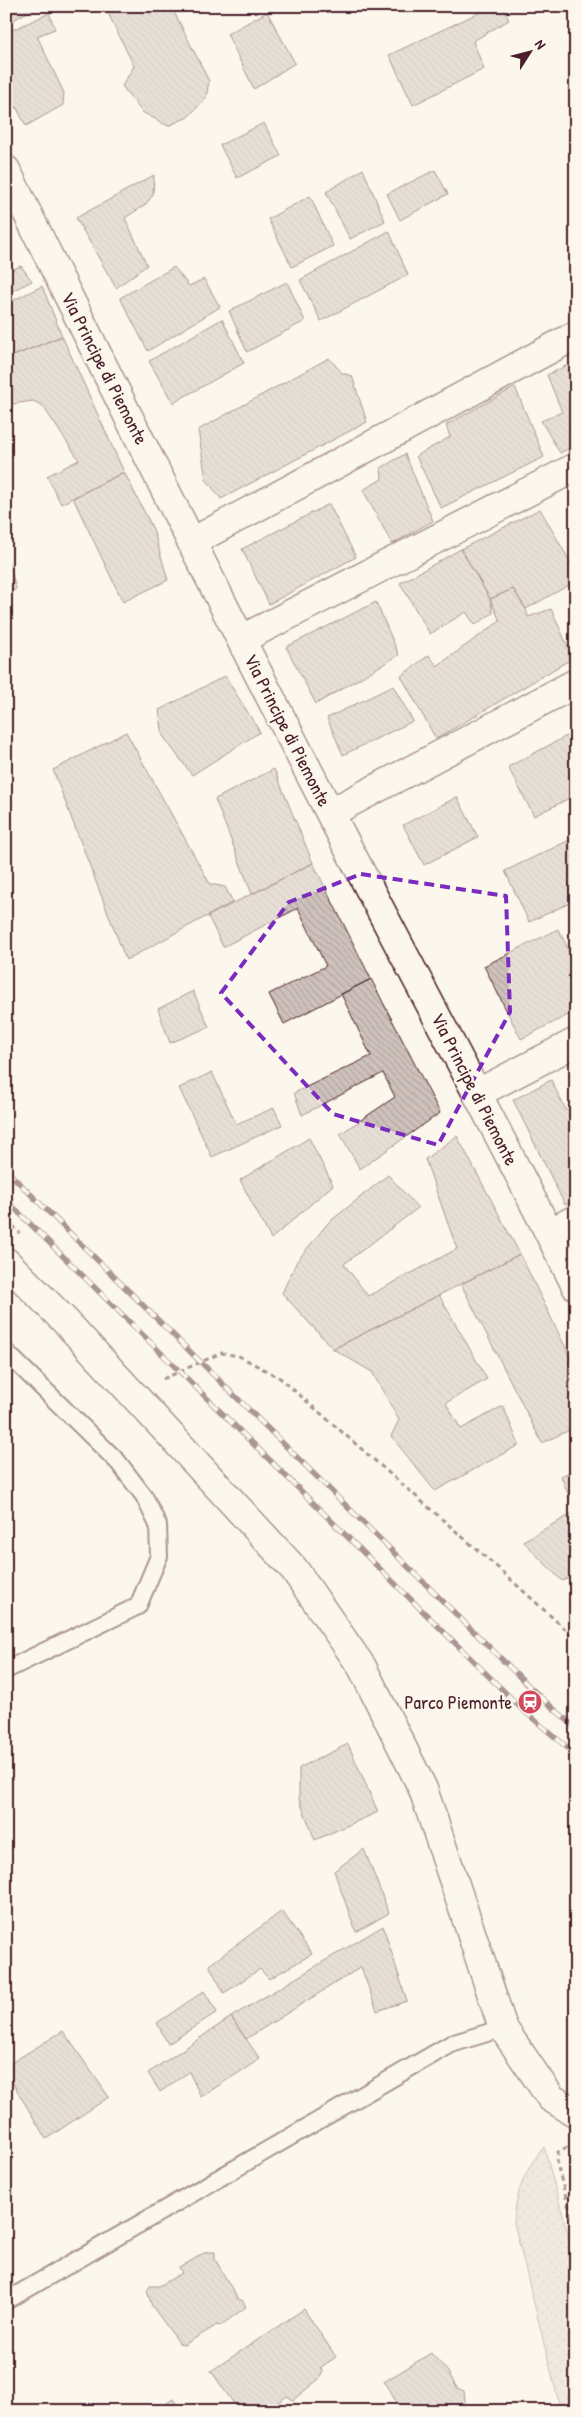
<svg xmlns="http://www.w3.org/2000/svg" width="582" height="2417" viewBox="0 0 582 2417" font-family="'Patrick Hand',sans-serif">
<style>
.grass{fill:url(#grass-dots);stroke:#967b7e}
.building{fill:url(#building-back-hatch);stroke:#4a1f2b}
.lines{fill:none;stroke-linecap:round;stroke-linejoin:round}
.service-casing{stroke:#4a1f2b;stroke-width:20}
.minor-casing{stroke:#4a1f2b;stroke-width:31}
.path{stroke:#4a1f2b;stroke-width:3;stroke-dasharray:5 4;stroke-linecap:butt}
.service{stroke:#fbf7ec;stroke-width:16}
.minor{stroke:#fbf7ec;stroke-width:28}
.rail-casing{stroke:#4a1f2b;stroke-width:5.5}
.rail{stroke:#fbf7ec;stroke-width:4;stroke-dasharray:11;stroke-linecap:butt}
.marked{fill:none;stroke:#7b2cbf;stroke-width:4;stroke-dasharray:10 6;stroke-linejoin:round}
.labels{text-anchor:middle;stroke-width:5;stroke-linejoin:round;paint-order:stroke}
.street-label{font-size:19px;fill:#4a1f2b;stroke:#fbf7ec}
.poi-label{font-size:19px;fill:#4a1f2b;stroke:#fbf7ec;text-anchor:end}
</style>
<defs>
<pattern id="grass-dots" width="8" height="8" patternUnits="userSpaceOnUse" patternTransform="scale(1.25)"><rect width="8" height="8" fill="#e2d7d0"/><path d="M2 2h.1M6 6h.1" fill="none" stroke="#c3b8b3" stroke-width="1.8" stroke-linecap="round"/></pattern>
<pattern id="building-back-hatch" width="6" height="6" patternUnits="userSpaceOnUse" patternTransform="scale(1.25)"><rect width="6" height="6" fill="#cfc2bc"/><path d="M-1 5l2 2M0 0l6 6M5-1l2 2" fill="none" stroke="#b3a6a2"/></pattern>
</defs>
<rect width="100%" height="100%" fill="#fbf7ec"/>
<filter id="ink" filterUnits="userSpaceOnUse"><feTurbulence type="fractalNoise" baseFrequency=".02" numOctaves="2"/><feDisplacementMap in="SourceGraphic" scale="10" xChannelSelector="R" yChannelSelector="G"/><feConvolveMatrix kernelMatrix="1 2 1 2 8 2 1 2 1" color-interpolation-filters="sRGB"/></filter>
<g filter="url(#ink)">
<path class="grass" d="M544 2147 576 2263V2411H561L514 2223C515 2194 525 2169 544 2147Z"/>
<path class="building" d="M6 6H37V7L6 24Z
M112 6H171L209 81 206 98 188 117 168 126 142 112 122 86 134 66 106 9Z
M493 6H502L509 20 473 41 484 69 413 105 389 55Z
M267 12 295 63 254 89 227 34Z
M49 13 55 29 37 36 64 93 63 105 26 126 6 87V33Z
M264 123 281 156 237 178 220 145Z
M363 169 385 221 350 239 326 192Z
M435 170 448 194 400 220 387 194Z
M154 175 153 195 145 205 125 218 147 265 116 288 76 218Z
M310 196 333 246 292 267 268 219Z
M389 231 408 275 321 321 300 280Z
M21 266 32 281 6 294V272Z
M174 267 189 286 204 279 220 307 148 351 120 298Z
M287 282 305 321 247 352 229 311Z
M42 286 62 336 6 359V304Z
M222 319 244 363 173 403 149 361Z
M62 336 124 472 61 504 47 476 79 460 42 405 33 401 12 404 6 388V359Z
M329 358 342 373 352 376 367 422 221 499 206 479 198 430Z
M576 361V445L560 453 541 421 562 412 547 375Z
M515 387 544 457 441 508 416 456 450 437 446 425Z
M405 454 433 521 392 544 363 490 382 479 381 468Z
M124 472 153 529 168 580 123 602 73 498Z
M329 504 356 557 269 604 242 549Z
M540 509 576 572V581L526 609 513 589 490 599 461 549Z
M461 549 490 599 493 613 475 625 466 612 430 634 400 583Z
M6 552 16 589 6 595Z
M513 589 526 609 528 617 551 609 573 658 436 739 401 676 429 655 437 666 500 621 490 599Z
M376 602 399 655 316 704 286 647Z
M225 676 260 732 192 775 163 736 159 710Z
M393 686 413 721 343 755 327 718Z
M576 731V795L534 816 508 767Z
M126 732 210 884 225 887 233 902 126 960 53 770Z
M274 769 313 863 252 894 215 799Z
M457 797 478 837 424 865 403 825Z
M576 837V900L529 922 505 871Z
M313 863 371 979 284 1024 269 994 326 966 298 908 223 947 208 916Z
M558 929 576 964V1011L521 1039 484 966Z
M371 979 440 1113 360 1169 340 1134 395 1097 383 1073 302 1115 294 1093 371 1056 341 994Z
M193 991 209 1027 170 1043 158 1009Z
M212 1072 236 1124 274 1108 282 1125 212 1157 179 1088Z
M551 1080 566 1110 576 1112V1200L565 1205 513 1100Z
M457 1136 520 1254 333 1349 282 1293 297 1261 328 1223 388 1175 418 1208 344 1264 368 1296 457 1249 425 1159Z
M309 1138 333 1185 271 1239 240 1180Z
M520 1254 576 1369V1427L542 1443 461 1284Z
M439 1295 487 1379 446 1403 461 1429 503 1406 519 1445 435 1491 391 1436 399 1420 372 1372 333 1349Z
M576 1469V1575L562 1581 523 1541 575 1512 561 1476Z
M348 1744 378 1812 315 1840 299 1799V1768Z
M364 1849 389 1913 356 1932 334 1871Z
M282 1911 312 1954 269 1979 260 1969 224 1993 209 1965Z
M383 1926 407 2001 377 2011 361 1967 246 2039 231 2017Z
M204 1991 217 2012 168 2044 157 2023Z
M231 2017 260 2059 201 2097 189 2072 160 2092 148 2073Z
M63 2031 109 2097 46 2139 6 2072V2066Z
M213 2252H215V2259L237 2298 243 2301 246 2307 220 2326 217 2325 184 2345 180 2344 152 2306 147 2291 150 2286H159L182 2273 179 2268 204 2253Z
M304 2309 336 2357 320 2368 323 2372 319 2379 293 2400 287 2396 277 2403 279 2406 273 2411H239L211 2371Z
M431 2353 448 2372 457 2388 464 2391 466 2411H402L384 2382Z
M173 2399 182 2411H155Z"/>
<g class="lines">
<defs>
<path id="service" d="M6 1352 118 1462 144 1496 158 1525 159 1556 138 1606 6 1670
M6 2301 451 2044 503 2028"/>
<path id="minor" d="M6 170C112 385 219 599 329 811 411 970 496 1126 576 1286
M192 542 576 335
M242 639 576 467
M330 813 576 683
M478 1093 576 1042
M549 1233 576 1219
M6 1262 67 1323 294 1569 362 1667 423 1789 503 2028 551 2098 576 2113"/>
</defs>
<use href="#service" class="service-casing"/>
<use href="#minor" class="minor-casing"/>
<path class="path" d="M6 1219 20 1233
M163 1379 221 1353 239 1356 280 1378 497 1567 576 1639
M576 2150 567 2147 558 2152 557 2164 576 2234"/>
<use href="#service" class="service"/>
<use href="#minor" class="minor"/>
<defs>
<path id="rail" d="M6 1170 537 1694 576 1728
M6 1200 523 1710 576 1755"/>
</defs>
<use href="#rail" class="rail-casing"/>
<use href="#rail" class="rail"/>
</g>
</g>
<path d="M0 0H582V2417H0ZM361 874 506 896 510 1012 438 1145 333 1114 221 993 289 902Z" fill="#fbf7ec" fill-opacity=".55" fill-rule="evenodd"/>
<path class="marked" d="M361 874 506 896 510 1012 438 1145 333 1114 221 993 289 902Z"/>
<defs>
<symbol id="station-disc" viewBox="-11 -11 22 22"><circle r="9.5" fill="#d1495b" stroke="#fbf7ec"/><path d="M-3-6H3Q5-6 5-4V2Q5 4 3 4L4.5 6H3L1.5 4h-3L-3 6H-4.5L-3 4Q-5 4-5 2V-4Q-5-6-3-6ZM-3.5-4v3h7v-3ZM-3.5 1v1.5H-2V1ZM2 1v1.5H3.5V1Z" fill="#fff"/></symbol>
</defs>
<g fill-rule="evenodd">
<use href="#station-disc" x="516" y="1688" width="28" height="28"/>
</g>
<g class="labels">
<g class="street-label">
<text transform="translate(105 368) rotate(63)" y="7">Via Principe di Piemonte</text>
<text transform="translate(288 730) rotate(63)" y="7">Via Principe di Piemonte</text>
<text transform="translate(475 1089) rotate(63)" y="7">Via Principe di Piemonte</text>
</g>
<g class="poi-label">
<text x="512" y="1709">Parco Piemonte</text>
</g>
</g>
<rect width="582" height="2417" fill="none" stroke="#fbf7ec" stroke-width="25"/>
<rect x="12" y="12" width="557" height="2392" fill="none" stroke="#4a1f2b" stroke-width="2" filter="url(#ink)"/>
<g transform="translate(530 52) rotate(54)" stroke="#fbf7ec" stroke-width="4" paint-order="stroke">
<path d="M0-4L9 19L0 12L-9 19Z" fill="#4a1f2b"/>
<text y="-8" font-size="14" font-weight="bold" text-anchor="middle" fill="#4a1f2b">N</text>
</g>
</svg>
